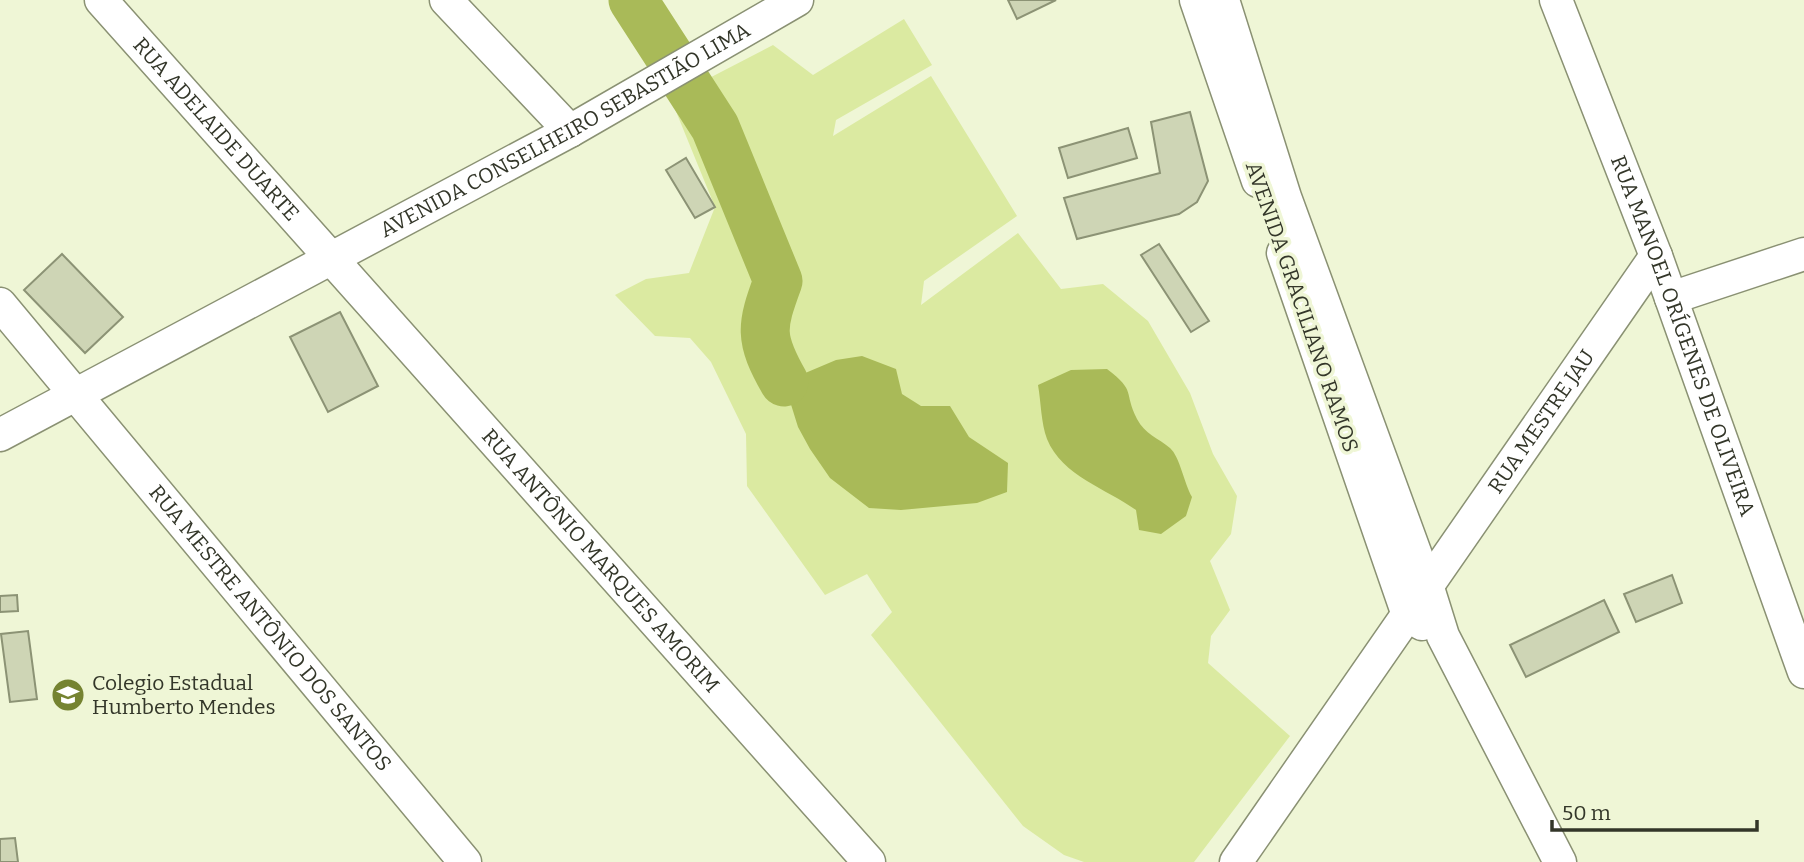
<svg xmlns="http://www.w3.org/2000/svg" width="1804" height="862" viewBox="0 0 1804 862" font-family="Bitter,serif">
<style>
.green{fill:#dbeaa1}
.water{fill:#a9ba58}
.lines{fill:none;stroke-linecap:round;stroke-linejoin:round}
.river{stroke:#a9ba58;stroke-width:49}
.building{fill:#ced5b5;stroke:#8c9375;stroke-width:2}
.minor-casing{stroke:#8a9173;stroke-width:35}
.minor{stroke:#fff;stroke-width:32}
.labels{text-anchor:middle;stroke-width:7;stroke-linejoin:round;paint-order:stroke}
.street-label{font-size:21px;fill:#333629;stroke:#eff6d6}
.poi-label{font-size:21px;fill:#333629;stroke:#eff6d6;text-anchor:start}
</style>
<rect width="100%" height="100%" fill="#eff6d6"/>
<path class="green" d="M904 19 932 65 836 120 833 136 931 76 1017 216 924 281 921 305 1018 233 1061 289 1103 284 1148 321 1190 393 1213 454 1237 496 1231 534 1210 561 1230 610 1211 636 1208 663 1290 736 1194 862H1084L1064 855 1023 826 871 635 892 612 867 574 825 595 747 486 746 434 711 362 690 338 655 336 615 295 646 279 689 273 715 207 675 109 692 87 773 45 813 75Z"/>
<path class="water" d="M862 356 896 369 902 394 921 406H950L969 437 1008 463 1007 492 977 503 901 510 869 508 830 478 810 449 798 427 784 382 836 360Z
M1107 369C1137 392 1123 391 1137 419 1145 434 1158 438 1170 448 1180 457 1184 483 1192 497L1186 516 1161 534 1139 530 1136 510C1107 489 1062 476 1047 439 1041 423 1041 402 1038 385L1071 370Z"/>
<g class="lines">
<path class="river" d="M633 0 715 127 778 281C761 327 759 338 784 382"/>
</g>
<path class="building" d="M1008 0H1056L1017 19Z
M1190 112 1208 181 1197 202 1179 214 1077 239 1064 198 1160 173 1151 122Z
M1128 128 1137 158 1068 178 1059 148Z
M686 158 715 207 695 218 666 170Z
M1159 244 1209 321 1191 332 1141 255Z
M62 254 123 317 85 353 24 290Z
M340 312 378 386 328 412 290 337Z
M1672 575 1682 603 1636 622 1624 594Z
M17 595 18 611 0 612V596Z
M1604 600 1619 632 1526 677 1510 645Z
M28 631 37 699 10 702 1 634Z
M15 838 18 862H0V839Z"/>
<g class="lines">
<defs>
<g id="minor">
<path id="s1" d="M101 0 869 862"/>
<path d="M446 0 570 131"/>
<path d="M1196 0 1258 181"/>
<path d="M1223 0 1285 197 1428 588 1443 636 1560 862"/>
<path id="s2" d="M1556 0 1656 256 1804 672"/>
<path d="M1283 253 1408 615 1422 624"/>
<path d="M1671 298 1804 254"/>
<path id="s3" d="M0 304 465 862"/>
<path id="s4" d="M0 435 570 131 797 0"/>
<path id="s5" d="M1236 862 1656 256"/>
</g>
</defs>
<use href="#minor" class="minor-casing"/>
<use href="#minor" class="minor"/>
</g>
<defs>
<symbol id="school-disc" viewBox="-11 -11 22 22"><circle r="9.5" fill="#758331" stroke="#eff6d6"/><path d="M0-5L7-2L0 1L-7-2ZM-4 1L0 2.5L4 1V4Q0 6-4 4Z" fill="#fff"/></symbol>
</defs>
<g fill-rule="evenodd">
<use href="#school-disc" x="49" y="676" width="38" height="38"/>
</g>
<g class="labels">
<g class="street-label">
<text dy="7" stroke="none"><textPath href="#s1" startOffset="173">RUA ADELAIDE DUARTE</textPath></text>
<text dy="7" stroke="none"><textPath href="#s4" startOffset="642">AVENIDA CONSELHEIRO SEBASTIÃO LIMA</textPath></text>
<text transform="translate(1302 307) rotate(71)" y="7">AVENIDA GRACILIANO RAMOS</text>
<text dy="7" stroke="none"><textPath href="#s2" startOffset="359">RUA MANOEL ORÍGENES DE OLIVEIRA</textPath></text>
<text dy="7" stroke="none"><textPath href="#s5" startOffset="536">RUA MESTRE JAU</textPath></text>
<text dy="7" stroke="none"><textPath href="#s1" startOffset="751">RUA ANTÔNIO MARQUES AMORIM</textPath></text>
<text dy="7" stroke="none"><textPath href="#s3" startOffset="422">RUA MESTRE ANTÔNIO DOS SANTOS</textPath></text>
</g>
<g class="poi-label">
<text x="92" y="690">Colegio Estadual<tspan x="92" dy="24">Humberto Mendes</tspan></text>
</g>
</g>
<path d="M1552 820v10h205v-10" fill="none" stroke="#333629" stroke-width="3.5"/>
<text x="1562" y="820" font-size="21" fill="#333629" stroke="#eff6d6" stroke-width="5" paint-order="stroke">50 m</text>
</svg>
